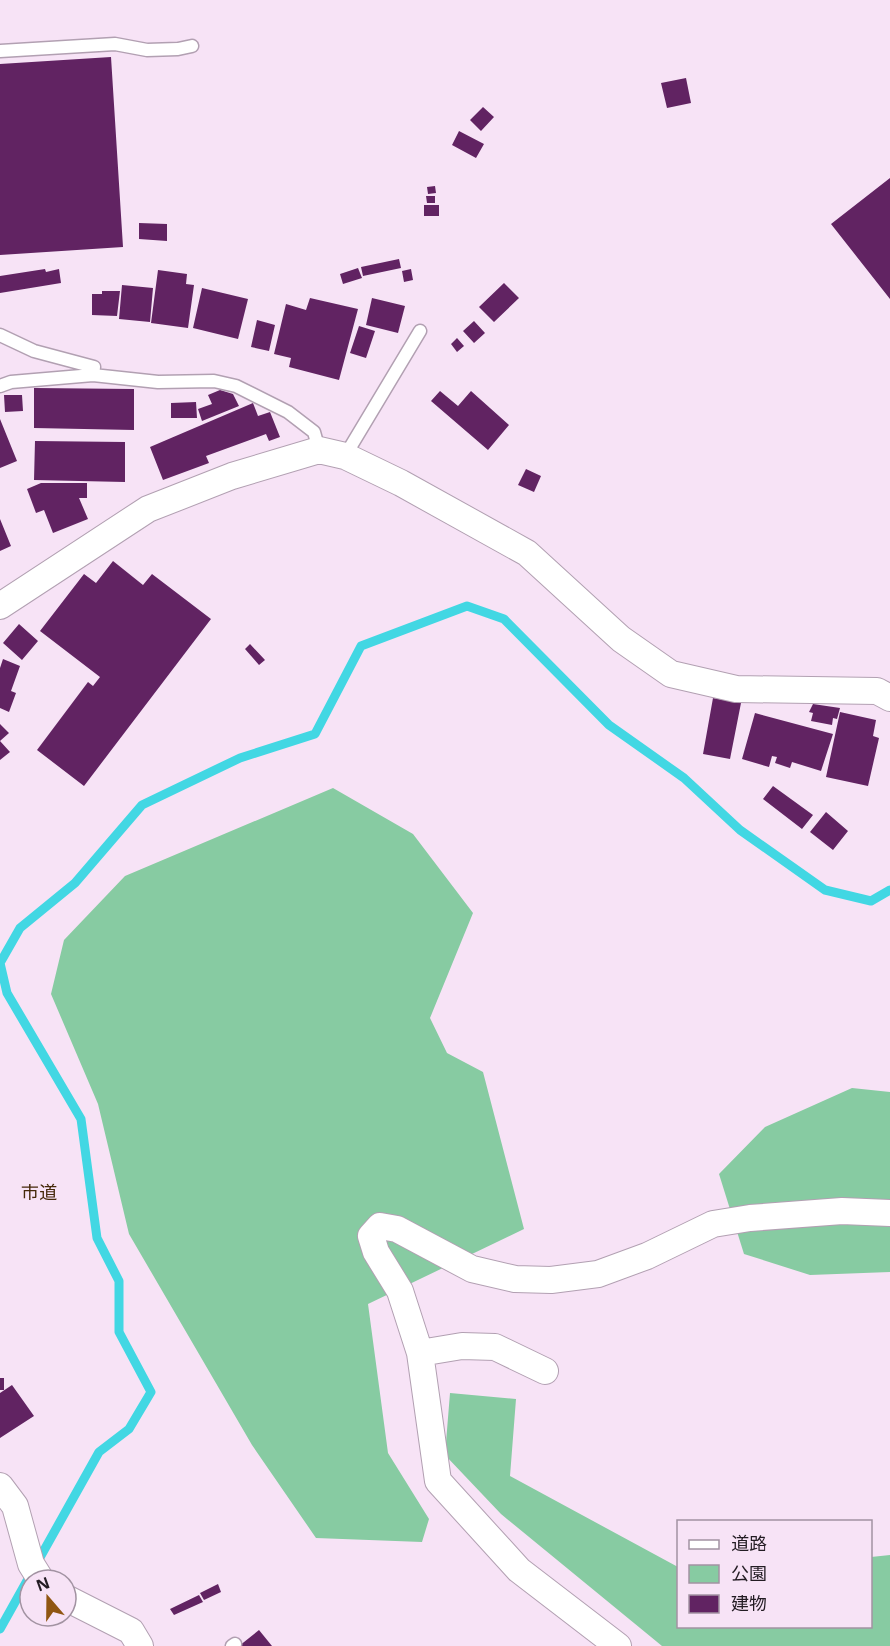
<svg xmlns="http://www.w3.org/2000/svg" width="890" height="1646" viewBox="0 0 890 1646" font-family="'Open Sans','Noto Sans JP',sans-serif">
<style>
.green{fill:#87cba2}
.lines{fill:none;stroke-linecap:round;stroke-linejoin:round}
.stream{stroke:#42d7e3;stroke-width:9}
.building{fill:#612362}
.service-casing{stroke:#b2a0b2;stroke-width:15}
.minor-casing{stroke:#b2a0b2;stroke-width:28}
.service{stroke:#fff;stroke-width:12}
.minor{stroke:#fff;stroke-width:26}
.labels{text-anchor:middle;stroke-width:6;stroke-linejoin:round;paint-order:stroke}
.neighbourhood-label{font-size:18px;fill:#45290a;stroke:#f7e3f6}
</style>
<rect width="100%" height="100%" fill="#f7e3f6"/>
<path class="green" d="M333 788 413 834 473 913 430 1018 447 1053 483 1072 524 1229 368 1304 388 1453 429 1519 422 1542 316 1538 252 1445 129 1234 98 1104 51 994 64 940 125 876Z
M852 1088 890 1092V1272L810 1275 744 1254 719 1174 765 1127Z
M450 1393 516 1399 510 1476 678 1567V1626H870L871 1557 890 1555V1646H662L501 1514 445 1455Z"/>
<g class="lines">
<path class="stream" d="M0 1629 99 1452 129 1429 151 1392 119 1332V1281L97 1238 81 1119 7 993 0 963 20 928 75 883 142 805 240 758 315 734 361 646 467 606 504 619 609 725 684 778 740 830 825 890 871 901 890 890"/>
</g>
<path class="building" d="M111 57 123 247 0 255V64Z
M686 78 691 103 667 108 661 83Z
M483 107 494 117 481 131 470 120Z
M459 131 484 144 476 158 452 145Z
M890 178V299L831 224Z
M435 186 436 193 428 194 427 187Z
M426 196H435V203H427Z
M424 205H439V216H424Z
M139 223 167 224V241L139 239Z
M399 259 401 268 363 276 361 267Z
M358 268 362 278 343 284 340 274Z
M45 269 46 272 59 269 61 283 0 293V276Z
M411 269 413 280 404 282 402 271Z
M158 270 187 274 186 284 194 285 188 328 151 323Z
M504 283 519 298 494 322 479 307Z
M122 285 153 288 150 322 119 319Z
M202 288 248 299 238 339 193 328Z
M102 291H120L117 316 92 315V294H102Z
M310 298 358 309 339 380 289 367 291 358 274 354 286 304 306 310Z
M372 298 405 306 398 333 366 325Z
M257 320 275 325 269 351 251 347Z
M474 321 485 333 474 343 463 331Z
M359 326 375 331 366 358 350 353Z
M457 338 464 346 457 352 451 344Z
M34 388 134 389V430L34 428Z
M220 390 233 394 239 406 202 421 198 409 212 404 208 395Z
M440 391 458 406 471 391 509 425 488 450 431 401Z
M4 395H22L23 411 5 412Z
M196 402 197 418H171V403Z
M253 403 258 416 270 412 280 437 269 441 266 434 206 456 209 463 163 480 150 447Z
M0 419 17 461 0 468Z
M35 441 125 442V482L34 480Z
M526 469 541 476 534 492 518 485Z
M41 483H87V498H79L88 519 53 533 44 510 36 513 27 489Z
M0 519 11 546 0 551Z
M113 561 143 585 152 574 211 619 84 786 37 750 88 682 93 686 100 677 40 631 84 574 96 583Z
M19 624 38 641 22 660 3 643Z
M250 644 265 660 259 665 245 649Z
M3 659 20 666 11 691 16 693 9 712 0 708V668Z
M713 698 741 703 730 759 703 754Z
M813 704 840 708 837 719 833 718 832 725 811 721 813 713 809 712Z
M840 712 876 720 873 736 879 738 868 786 826 777Z
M755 713 833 734 821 771 792 762 790 768 775 763 777 757 772 756 769 767 742 759Z
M0 724 9 733 0 741Z
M0 741 10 752 0 760Z
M773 786 813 815 802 829 763 799Z
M826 812 848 831 833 850 810 832Z
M0 1378H4V1390H0Z
M12 1385 34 1416 0 1438V1393Z
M218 1584 221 1592 204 1600 200 1593Z
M199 1595 203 1602 174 1615 170 1609Z
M259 1630 272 1646H239Z"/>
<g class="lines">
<defs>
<path id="service" d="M0 51 115 44 147 50 178 49 192 46
M0 335 34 351 94 367 93 375
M0 386 11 382 93 375 158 382 214 381 236 386 288 412 314 432 319 450
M345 456 420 331
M232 1646 235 1644"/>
<path id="minor" d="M0 606 148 509 232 476 319 450 345 456 401 483 527 553 621 639 671 674 736 689 877 691 890 698
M420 1353 462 1346 495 1347 545 1371
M0 1486 15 1506 31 1564 41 1580
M66 1598 131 1631 140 1646
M618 1646 519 1570 438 1481 420 1353 400 1291 376 1252 371 1236 380 1226 397 1229 472 1269 515 1279 551 1280 598 1274 647 1256 713 1224 750 1218 842 1211 890 1213"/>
</defs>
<use href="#service" class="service-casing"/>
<use href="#minor" class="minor-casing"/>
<use href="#service" class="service"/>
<use href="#minor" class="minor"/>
</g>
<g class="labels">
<g class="neighbourhood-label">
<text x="39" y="1199">市道</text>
</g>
</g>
<rect x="677" y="1520" width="195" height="108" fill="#f7e3f6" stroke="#a293a2" stroke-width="1.5"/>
<rect x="689" y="1540" width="30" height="9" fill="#ffffff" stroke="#a293a2" stroke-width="1.5"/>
<text x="731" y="1550" font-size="18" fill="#231c23">道路</text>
<rect x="689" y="1565" width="30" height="18" fill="#87cba2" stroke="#a293a2" stroke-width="1.5"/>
<text x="731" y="1580" font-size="18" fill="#231c23">公園</text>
<rect x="689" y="1595" width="30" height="18" fill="#612362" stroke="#a293a2" stroke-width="1.5"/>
<text x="731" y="1610" font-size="18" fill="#231c23">建物</text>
<g transform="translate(48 1598) rotate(340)"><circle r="28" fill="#f7e3f6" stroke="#a293a2" stroke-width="1.5"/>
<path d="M0-4.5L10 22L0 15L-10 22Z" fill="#905612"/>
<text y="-9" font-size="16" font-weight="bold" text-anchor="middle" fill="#231c23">N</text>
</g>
</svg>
